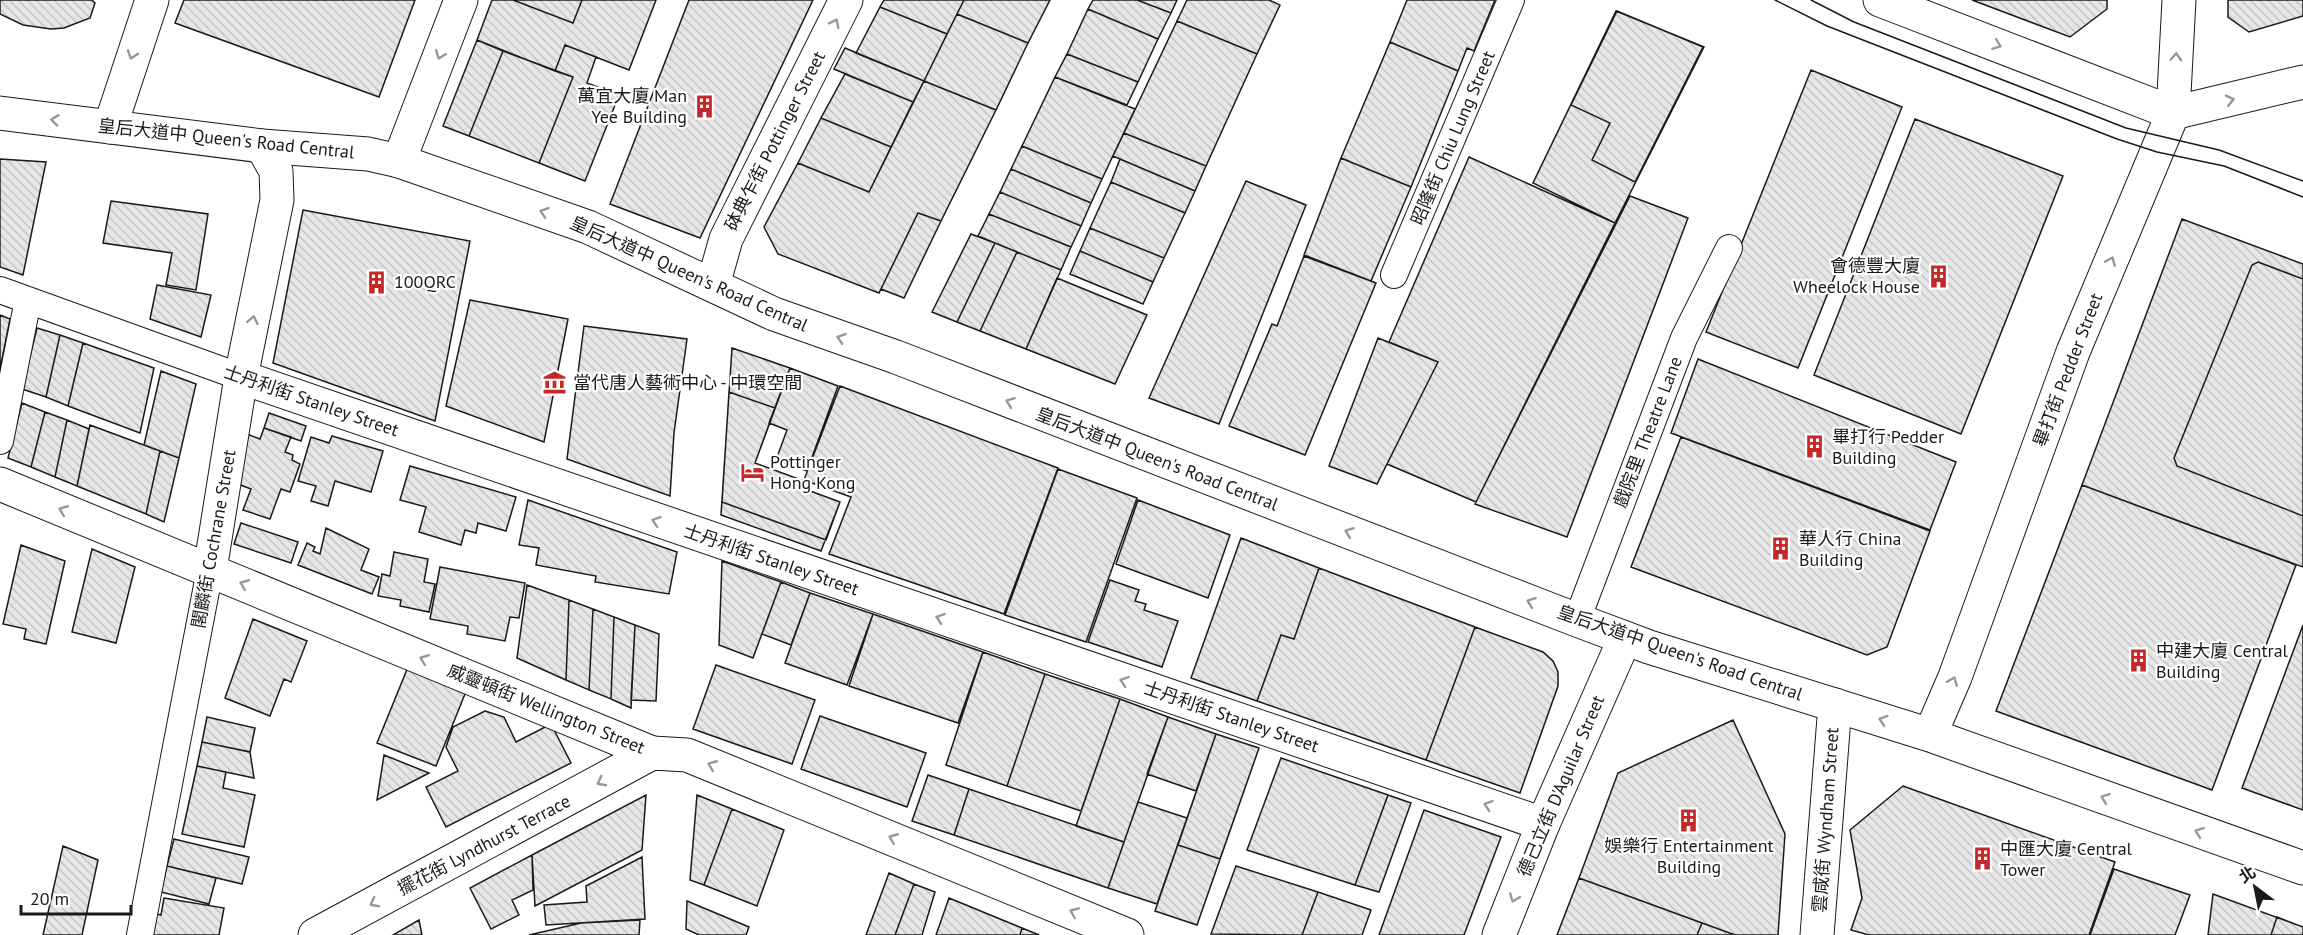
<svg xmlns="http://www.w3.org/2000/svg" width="2303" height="935" viewBox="0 0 2303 935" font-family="'PT Sans','Noto Sans TC',sans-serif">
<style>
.building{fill:url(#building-back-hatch);stroke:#1a1a1a;stroke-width:1.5}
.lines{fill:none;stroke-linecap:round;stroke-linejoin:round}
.pedestrian-casing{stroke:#1a1a1a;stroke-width:28}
.minor-casing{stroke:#1a1a1a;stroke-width:35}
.tertiary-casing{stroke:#1a1a1a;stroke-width:35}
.secondary-casing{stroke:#1a1a1a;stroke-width:35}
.pedestrian{stroke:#fff;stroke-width:26}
.minor{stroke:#fff;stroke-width:33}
.tertiary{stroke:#fff;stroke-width:33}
.secondary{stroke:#fff;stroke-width:33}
.tram{stroke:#1a1a1a;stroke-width:1.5}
.oneway{stroke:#989898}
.labels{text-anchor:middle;stroke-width:4.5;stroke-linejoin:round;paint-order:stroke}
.poi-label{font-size:18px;fill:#1a1a1a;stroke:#fff;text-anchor:start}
.street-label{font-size:18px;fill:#1a1a1a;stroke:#fff}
</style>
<defs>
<pattern id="building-back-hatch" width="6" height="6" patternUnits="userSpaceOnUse" patternTransform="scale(1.5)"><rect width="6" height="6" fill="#e6e6e6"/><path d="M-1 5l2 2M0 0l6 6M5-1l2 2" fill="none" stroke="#c5c5c5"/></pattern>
</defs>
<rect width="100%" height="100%" fill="#fff"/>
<path class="building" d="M0 0H92L95 3 90 18 64 28 51 29 23 25 0 14Z
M184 0H415L379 97 175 23Z
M492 0H513L573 23 582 0H656L629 70 565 45 555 71 477 40Z
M513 0H582L573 23Z
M689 0H813L700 238 610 204Z
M884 0H964L947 34 880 7Z
M964 0H1050L1028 43 957 14Z
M1093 0H1137L1171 13 1158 39 1088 9Z
M1137 0H1177L1171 13Z
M1187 0H1269L1280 5 1257 54 1177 21Z
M1407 0H1495L1474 51 1467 48 1458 71 1390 42Z
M1972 0H2107V9L2070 37Z
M2228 0H2303V16L2249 32 2228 17Z
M880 7 947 34 924 81 856 53Z
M1088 9 1158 39 1138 82 1067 54Z
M1616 11 1704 47 1615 223 1533 183Z
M1617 11 1703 47 1635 182 1592 160 1610 123 1571 105Z
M957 14 1028 43 996 110 924 81Z
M1177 21 1257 54 1206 166 1124 133Z
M477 40 503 51 469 136 443 126Z
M1390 42 1458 71 1411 187 1341 158Z
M565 45 596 57 587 83 619 95 585 181 539 163 573 77 555 71Z
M845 48 924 81 913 102 834 69Z
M503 51 573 77 539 163 469 136Z
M1067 54 1138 82 1127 105 1055 77Z
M1811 70 1902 107 1798 368 1706 332Z
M845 74 913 102 891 147 821 118Z
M1055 77 1135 109 1102 179 1022 146Z
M924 81 996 110 941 221 918 213 879 293 778 254 764 227 798 163 869 192Z
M821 118 891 147 869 192 798 163Z
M1915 119 2063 176 1961 434 1814 375Z
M1124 133 1206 166 1195 191 1113 156Z
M1022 146 1102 179 1091 203 1011 169Z
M1469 157 1615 223 1476 502 1387 464 1438 362 1389 342Z
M1341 158 1411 187 1371 281 1304 255Z
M0 159 46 162 23 275 0 267Z
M1120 159 1195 191 1185 213 1111 182Z
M1011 169 1091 203 1081 226 1000 192Z
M1246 181 1306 205 1219 424 1149 398Z
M1111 182 1185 213 1164 258 1090 228Z
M1000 192 1081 226 1071 247 989 214Z
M1630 196 1688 218 1567 537 1475 504Z
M111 201 208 214 196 290 166 285 172 253 103 243Z
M303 210 470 241 435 421 273 363Z
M303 210 470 241 435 421 273 363Z
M918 213 941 221 904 298 881 289Z
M989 214 1071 247 1061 270 978 236Z
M2182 219 2303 264V567L2082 485Z
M1090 228 1164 258 1153 282 1080 251Z
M971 234 995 243 957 322 932 312Z
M995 243 1017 252 980 331 957 322Z
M1080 251 1153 282 1143 304 1070 274Z
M1017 252 1061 270 1026 349 980 331Z
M1304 256 1376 283 1305 455 1229 426 1272 324 1277 326Z
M2258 262 2303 279V516L2177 466 2174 458 2252 265Z
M1057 278 1147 315 1115 384 1026 349Z
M157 285 211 295 201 337 150 319Z
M470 300 568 319 544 442 446 406Z
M0 315 10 319 0 369Z
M584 326 687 339 674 433 670 496 567 459Z
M37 328 60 335 46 397 22 389Z
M60 335 83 343 68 406 46 397Z
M1378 338 1438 362 1377 484 1329 466Z
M83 343 154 368 140 433 68 406Z
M732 348 790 368 755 463 804 481 802 488 840 502 821 551 721 515Z
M1698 359 1956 462 1930 530 1671 433Z
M790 368 838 386 807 471 776 460 787 430 769 423Z
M161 371 196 384 179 458 144 445Z
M840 386 1058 468 1004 614 829 554 851 497 804 480Z
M729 392 775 408 755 463 804 481 802 488 840 502 826 540 722 502Z
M22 403 45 412 31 467 8 458Z
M45 412 67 420 55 477 31 467Z
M269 413 306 426 301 441 264 428Z
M67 420 89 429 77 486 55 477Z
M90 425 160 451 146 514 77 486Z
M264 428 291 437 285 452 293 455 292 460 300 464 290 492 281 489 270 519 243 510 251 489 230 481 247 434 260 439Z
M332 436 383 451 371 492 335 481 328 506 311 501 316 486 298 481 311 437 329 443Z
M1681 437 1930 531 1887 647 1867 655 1631 567Z
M160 451 179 458 164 522 146 514Z
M410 466 516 497 506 531 478 523 476 533 465 530 461 545 419 532 426 507 400 500Z
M1058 469 1137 498 1086 642 1005 615Z
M2082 485 2296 565 2212 790 1996 711Z
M528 500 677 552 669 594 595 582 596 576 536 565 539 548 519 545Z
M1138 500 1230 535 1208 598 1116 564Z
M241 523 298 542 291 563 234 544Z
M326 528 369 549 361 570 379 577 372 594 298 565 307 543 315 547 313 551 320 554Z
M1241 538 1319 568 1294 639 1281 635 1257 701 1191 678Z
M21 545 65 561 46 644 24 639 26 629 3 624Z
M92 549 135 567 116 643 72 632Z
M394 552 428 559 424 582 435 584 429 612 400 606 401 600 378 596 382 574 390 576Z
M722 561 781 582 753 658 719 645Z
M440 567 525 583 519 618 510 617 505 641 467 634 468 626 430 619Z
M1319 568 1475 627 1426 760 1257 701 1281 635 1294 639Z
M1110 580 1139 590 1135 601 1146 604 1144 610 1178 621 1162 667 1088 642Z
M781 582 810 593 791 645 762 634Z
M527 585 569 600 566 680 517 658Z
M810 593 873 614 847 685 785 663Z
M569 600 593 609 589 690 566 680Z
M593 609 614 617 611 699 589 690Z
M873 614 983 652 958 723 849 686Z
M614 617 635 625 631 708 611 699Z
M253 619 307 641 291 682 284 679 270 716 225 698Z
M635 625 659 634 656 701 631 700Z
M2303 625V810L2242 788Z
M1475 627 1543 652 1553 661 1558 672V686L1520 793 1426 760Z
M983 652 1045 674 1007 786 946 765Z
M716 665 815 700 792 764 693 729Z
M408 667 467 689 436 766 377 743Z
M1045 674 1120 699 1081 811 1007 786Z
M1120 699 1168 717 1124 842 1076 826Z
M485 711 504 717 516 742 551 724 571 763 446 827 426 787 458 771 446 747 453 727Z
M820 716 926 753 907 807 801 769Z
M207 717 255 728 250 752 202 742Z
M1168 717 1216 734 1196 791 1147 774Z
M1733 720 1785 834 1778 935H1735L1579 878 1618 773Z
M1216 734 1259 748 1197 925 1155 911Z
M1216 734 1259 748 1220 859 1178 845Z
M202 742 250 752 254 778 197 766Z
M384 755 429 773 377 800Z
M1281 758 1388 795 1355 885 1247 850Z
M197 766 226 772 223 788 255 795 244 847 182 834Z
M928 775 969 789 954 835 912 821Z
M1903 786 2115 862 2089 935H1869L1851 930 1862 898 1850 830Z
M969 789 1124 842 1108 888 954 835Z
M646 795 642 850 535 906 532 855Z
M697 795 732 809 704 885 690 880Z
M1388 795 1411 803 1379 892 1355 885Z
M1138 802 1187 818 1157 904 1108 888Z
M732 809 784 830 757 906 704 885Z
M1424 810 1501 837 1464 935H1379Z
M174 839 249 857 242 884 167 866Z
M63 846 98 860 82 935H43Z
M532 855 533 890 512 900 519 915 491 929 470 888Z
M642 857 645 919 546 925 544 905 587 902 586 886Z
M167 866 216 878 209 904 161 892Z
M1236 866 1318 892 1302 935 1211 934Z
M2114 869 2190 895 2175 935H2090Z
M889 873 914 884 895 935H866Z
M1579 878 1702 923 1697 935H1557Z
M914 884 935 892 922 935H895Z
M1318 892 1371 910 1362 935H1302Z
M2213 894 2303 927V935H2208Z
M164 898 224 908 219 935H149L153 913 161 915Z
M949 898 1022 928 1020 935H936Z
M687 901 749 927 746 935H699L686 929Z
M2277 917 2303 927V935H2271Z
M419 920 422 935H393Z
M640 920 639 935H529L581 923Z
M1702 923 1735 935H1697Z
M1022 928 1039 935H1020Z"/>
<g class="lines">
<defs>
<path id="pedestrian" d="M1394 275 1511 0
M0 290 241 377
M0 441 28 300
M1577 620 1684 338 1729 248
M140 935 210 570"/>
<path id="minor" d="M241 377 1543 824
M0 484 652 753
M210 570 241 377 277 200 276 171 262 146"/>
<path id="tertiary" d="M110 127 152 0
M399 161 461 0
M713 285 726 239 846 0
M315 935 652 753 687 755 1127 935
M1499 935 1543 824 1625 638
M1817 935 1835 705"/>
<path id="secondary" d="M1880 0 2173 113
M0 113 262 146 368 154 399 161 588 227 774 314 896 357 1577 620 1649 647 1930 735 2303 868
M2173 113 2303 82
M1930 735 1955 677 2073 352 2173 113 2179 0"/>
</defs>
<use href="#pedestrian" class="pedestrian-casing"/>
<use href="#minor" class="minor-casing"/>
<use href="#tertiary" class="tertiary-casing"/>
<use href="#secondary" class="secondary-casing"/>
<use href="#pedestrian" class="pedestrian"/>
<use href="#minor" class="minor"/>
<use href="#tertiary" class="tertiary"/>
<use href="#secondary" class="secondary"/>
<path class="tram" d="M1775 0 1827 26 2117 139 2157 152 2224 166 2303 197
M1811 0 1854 22 2126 128 2219 150 2303 181"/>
</g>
<defs><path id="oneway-chevron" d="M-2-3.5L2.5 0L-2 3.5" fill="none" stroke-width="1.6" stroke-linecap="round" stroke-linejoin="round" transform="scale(1.5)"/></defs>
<g class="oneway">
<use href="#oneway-chevron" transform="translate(835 23) rotate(-63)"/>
<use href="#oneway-chevron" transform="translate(1997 45) rotate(21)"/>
<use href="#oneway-chevron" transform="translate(132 55) rotate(109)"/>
<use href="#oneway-chevron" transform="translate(440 55) rotate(111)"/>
<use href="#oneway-chevron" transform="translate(2176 57) rotate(-87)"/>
<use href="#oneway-chevron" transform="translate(2230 100) rotate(-13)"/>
<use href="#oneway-chevron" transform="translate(55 120) rotate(-173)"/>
<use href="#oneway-chevron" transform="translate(544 212) rotate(-161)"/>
<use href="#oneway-chevron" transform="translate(2111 261) rotate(-67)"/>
<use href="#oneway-chevron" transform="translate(253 320) rotate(-79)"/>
<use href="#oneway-chevron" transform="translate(841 338) rotate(-161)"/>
<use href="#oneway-chevron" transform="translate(1010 402) rotate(-159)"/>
<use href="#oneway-chevron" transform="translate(63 510) rotate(-158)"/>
<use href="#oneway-chevron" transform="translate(656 521) rotate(-161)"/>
<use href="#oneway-chevron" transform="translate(1349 532) rotate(-159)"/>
<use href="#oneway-chevron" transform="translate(244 584) rotate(-158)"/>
<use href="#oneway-chevron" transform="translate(1531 602) rotate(-159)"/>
<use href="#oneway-chevron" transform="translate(940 618) rotate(-161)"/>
<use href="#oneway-chevron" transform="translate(424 659) rotate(-158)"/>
<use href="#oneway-chevron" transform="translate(1124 681) rotate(-161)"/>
<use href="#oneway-chevron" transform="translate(1953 681) rotate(-68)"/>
<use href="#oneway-chevron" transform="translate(1883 720) rotate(-162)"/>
<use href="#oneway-chevron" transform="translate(712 765) rotate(-158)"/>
<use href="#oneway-chevron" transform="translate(601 782) rotate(152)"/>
<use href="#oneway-chevron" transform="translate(2105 798) rotate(-160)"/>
<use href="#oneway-chevron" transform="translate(1488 805) rotate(-161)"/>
<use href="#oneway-chevron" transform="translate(2199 832) rotate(-160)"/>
<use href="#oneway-chevron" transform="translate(893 838) rotate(-158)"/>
<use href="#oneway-chevron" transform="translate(1514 898) rotate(111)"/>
<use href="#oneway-chevron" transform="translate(374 903) rotate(152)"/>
<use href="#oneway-chevron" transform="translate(1074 912) rotate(-157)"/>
</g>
<defs>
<symbol id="building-bare" viewBox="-9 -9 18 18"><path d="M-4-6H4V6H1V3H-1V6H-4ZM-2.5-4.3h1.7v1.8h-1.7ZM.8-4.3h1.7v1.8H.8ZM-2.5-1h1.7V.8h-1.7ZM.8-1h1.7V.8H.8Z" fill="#c62828" stroke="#fff" stroke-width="2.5" paint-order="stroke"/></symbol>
<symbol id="museum-bare" viewBox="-9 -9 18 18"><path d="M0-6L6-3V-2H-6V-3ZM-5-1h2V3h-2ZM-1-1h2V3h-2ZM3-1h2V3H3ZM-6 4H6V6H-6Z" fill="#c62828" stroke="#fff" stroke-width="2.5" paint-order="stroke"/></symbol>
<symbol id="hotel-bare" viewBox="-9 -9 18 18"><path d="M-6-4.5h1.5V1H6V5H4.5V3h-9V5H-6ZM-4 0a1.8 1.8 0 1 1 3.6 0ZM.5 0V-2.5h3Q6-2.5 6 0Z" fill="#c62828" stroke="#fff" stroke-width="2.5" paint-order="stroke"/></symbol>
</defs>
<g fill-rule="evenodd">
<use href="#building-bare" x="688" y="90" width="33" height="33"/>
<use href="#building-bare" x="1922" y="260" width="33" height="33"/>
<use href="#building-bare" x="360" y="266" width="33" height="33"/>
<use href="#museum-bare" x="538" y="366" width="33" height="33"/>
<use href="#building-bare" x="1798" y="430" width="33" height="33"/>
<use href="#hotel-bare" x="736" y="456" width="33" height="33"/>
<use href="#building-bare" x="1764" y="532" width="33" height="33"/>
<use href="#building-bare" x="2122" y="644" width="33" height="33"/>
<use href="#building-bare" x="1672" y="804" width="33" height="33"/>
<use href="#building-bare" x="1966" y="842" width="33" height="33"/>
</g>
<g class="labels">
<g class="poi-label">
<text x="687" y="102" text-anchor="end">萬宜大廈 Man<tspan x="687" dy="21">Yee Building</tspan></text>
<text x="1920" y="272" text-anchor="end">會德豐大廈<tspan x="1920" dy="21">Wheelock House</tspan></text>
<text x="394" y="288">100QRC</text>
<text x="573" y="389">當代唐人藝術中心 - 中環空間</text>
<text x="1832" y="443">畢打行 Pedder<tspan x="1832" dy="21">Building</tspan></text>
<text x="770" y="468">Pottinger<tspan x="770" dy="21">Hong Kong</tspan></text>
<text x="1799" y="545">華人行 China<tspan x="1799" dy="21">Building</tspan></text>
<text x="2156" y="657">中建大廈 Central<tspan x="2156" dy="21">Building</tspan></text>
<text x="1689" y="852" text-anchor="middle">娛樂行 Entertainment<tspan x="1689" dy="21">Building</tspan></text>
<text x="2000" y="855">中匯大廈 Central<tspan x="2000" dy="21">Tower</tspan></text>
</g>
<g class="street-label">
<text transform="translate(1453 138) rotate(-67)" y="6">昭隆街 Chiu Lung Street</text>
<text transform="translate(226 139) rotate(6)" y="6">皇后大道中 Queen's Road Central</text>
<text transform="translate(775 141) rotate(-63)" y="6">砵典乍街 Pottinger Street</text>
<text transform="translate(689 274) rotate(24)" y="6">皇后大道中 Queen's Road Central</text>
<text transform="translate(2068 370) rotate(-69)" y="6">畢打街 Pedder Street</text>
<text transform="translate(311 401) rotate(19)" y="6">士丹利街 Stanley Street</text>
<text transform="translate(1648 432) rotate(-69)" y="6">戲院里 Theatre Lane</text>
<text transform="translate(1157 459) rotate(21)" y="6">皇后大道中 Queen's Road Central</text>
<text transform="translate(214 539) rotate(-80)" y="6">閣麟街 Cochrane Street</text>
<text transform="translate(771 560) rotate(19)" y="6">士丹利街 Stanley Street</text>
<text transform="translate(1680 653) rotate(19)" y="6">皇后大道中 Queen's Road Central</text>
<text transform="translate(546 709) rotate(22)" y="6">威靈頓街 Wellington Street</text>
<text transform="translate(1231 717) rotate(19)" y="6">士丹利街 Stanley Street</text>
<text transform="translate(1561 786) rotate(-67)" y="6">德己立街 D'Aguilar Street</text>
<text transform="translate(1826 820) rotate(-86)" y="6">雲咸街 Wyndham Street</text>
<text transform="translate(484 845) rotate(-28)" y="6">擺花街 Lyndhurst Terrace</text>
</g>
</g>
<g transform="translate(2255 887) rotate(328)" stroke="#ffffff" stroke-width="4.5" paint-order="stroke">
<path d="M0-4.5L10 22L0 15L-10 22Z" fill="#1a1a1a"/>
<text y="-9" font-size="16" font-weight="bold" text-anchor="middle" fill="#1a1a1a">北</text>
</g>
<path d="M21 905v9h110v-9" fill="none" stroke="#1a1a1a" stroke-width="3"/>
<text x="30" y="905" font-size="18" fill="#1a1a1a" stroke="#ffffff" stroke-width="4.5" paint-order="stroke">20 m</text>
</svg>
